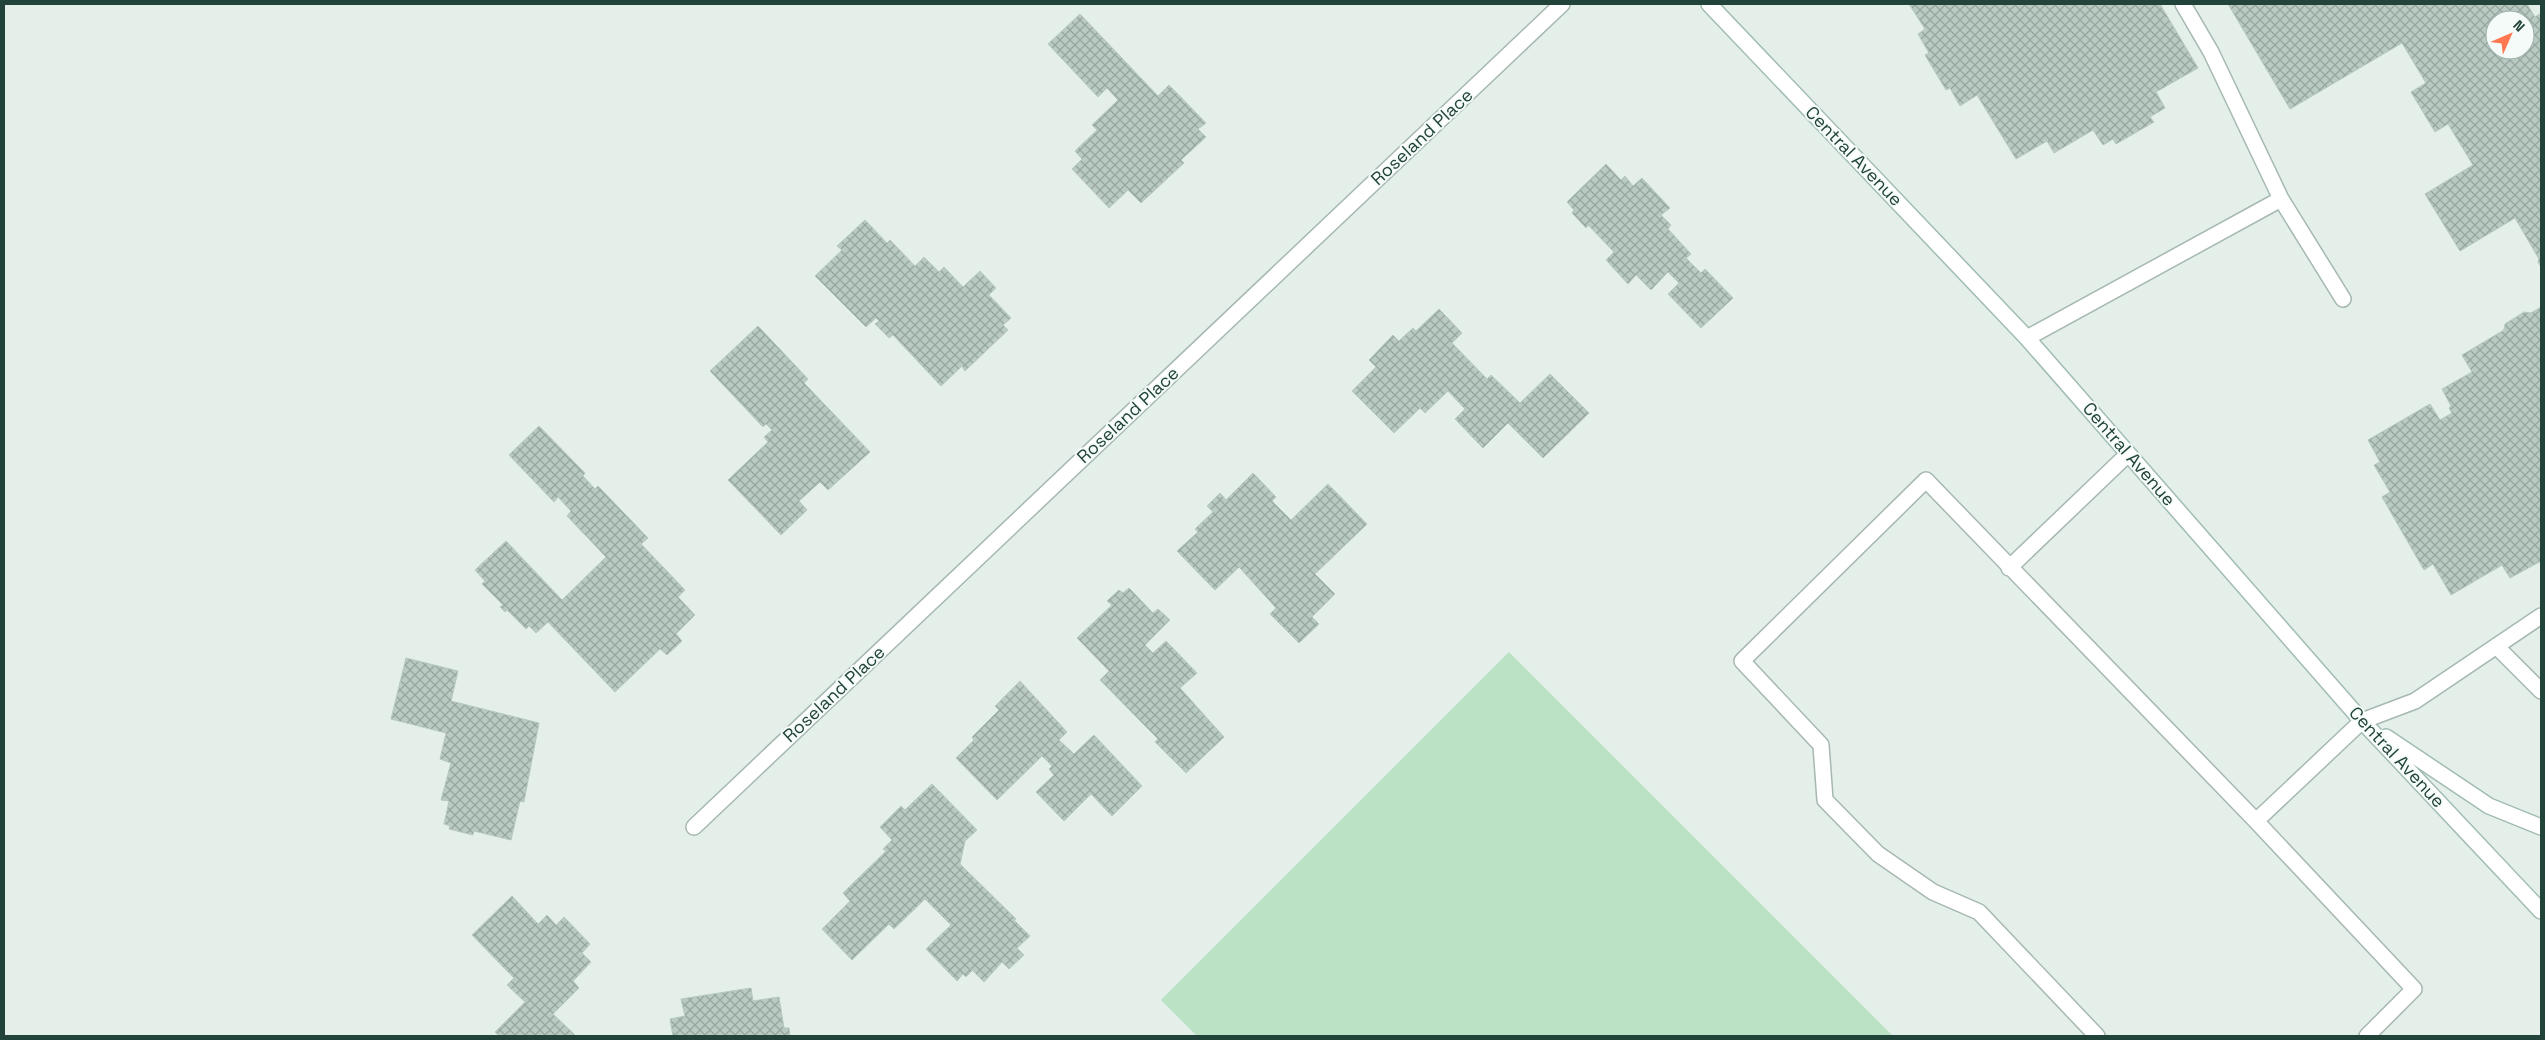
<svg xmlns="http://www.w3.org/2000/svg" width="2545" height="1040" viewBox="0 0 2545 1040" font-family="'Space Grotesk',sans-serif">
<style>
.garden{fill:#bbe2c4}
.building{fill:url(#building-cross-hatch);stroke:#b5c9c1;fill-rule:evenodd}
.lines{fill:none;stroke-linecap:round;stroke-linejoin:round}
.lane-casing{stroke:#a6b8b1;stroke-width:18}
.street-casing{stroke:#a6b8b1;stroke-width:18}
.secondary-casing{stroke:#a1bcb2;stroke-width:18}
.lane{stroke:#fff;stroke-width:15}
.street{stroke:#fff;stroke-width:15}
.secondary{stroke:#fff;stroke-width:15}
.labels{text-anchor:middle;stroke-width:4;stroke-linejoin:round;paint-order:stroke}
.street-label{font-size:18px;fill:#214339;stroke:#f5fbf8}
</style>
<defs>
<pattern id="building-cross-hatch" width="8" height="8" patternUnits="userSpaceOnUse" patternTransform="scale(1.25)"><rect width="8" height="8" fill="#b9cac3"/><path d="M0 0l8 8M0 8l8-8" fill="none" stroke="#96a69f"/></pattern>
</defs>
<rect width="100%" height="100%" fill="#e4efea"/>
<path class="garden" d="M1509 652 1893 1036H1197L1161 1000Z"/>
<path class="building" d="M1909 4H2160L2198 68 2156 92 2165 108 2150 117 2154 122 2116 144 2113 139 2103 145 2093 130 2054 153 2047 141 2016 159 1977 95 1960 106 1950 88 1946 90 1925 55 1929 53 1918 34 1925 29Z
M2228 4H2527L2535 17 2541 13V267L2538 262 2539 259 2515 218 2460 251 2425 194 2473 165 2448 124 2435 132 2411 92 2426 83 2402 43 2290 109ZM2495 20H2525V50H2495Z
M1080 14 1158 96 1169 85 1206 123 1198 129 1206 137 1181 160 1184 163 1141 203 1128 190 1109 208 1072 169 1082 159 1075 151 1097 130 1092 125 1118 100 1107 88 1098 97 1048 44Z
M1606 164 1621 180 1625 176 1633 186 1642 178 1670 208 1661 215 1671 225 1668 229 1691 254 1686 258 1701 273 1705 269 1733 298 1701 328 1668 294 1679 283 1668 272 1651 290 1636 275 1628 284 1606 260 1614 252 1588 225 1586 228 1572 213 1574 210 1567 202Z
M865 220 887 243 890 240 915 266 924 257 939 272 944 267 963 287 980 271 996 288 989 295 1011 318 1003 325 1008 330 965 371 962 366 941 386 893 335 889 338 875 324 879 321 876 318 866 327 815 276 842 250 837 246Z
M2541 307V561L2510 578 2502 565 2451 595 2433 564 2424 570 2382 497 2390 492 2374 465 2380 462 2368 440 2430 404 2440 420 2452 413 2449 408 2451 406 2442 389 2472 372 2462 355 2504 330 2505 324 2524 312 2531 313Z
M1439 309 1462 333 1452 343 1487 379 1491 375 1520 403 1550 374 1589 413 1543 458 1508 423 1483 448 1455 419 1465 409 1448 391 1425 413 1420 408 1394 433 1352 391 1376 367 1369 360 1393 335 1399 341 1413 328 1416 331Z
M758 326 808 379 804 383 870 452 828 490 820 482 799 501 807 510 781 535 728 480 768 442 764 437 772 430 766 424 763 427 710 371Z
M539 426 585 473 583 476 595 489 598 486 648 538 641 544 685 590 678 597 695 615 676 634 682 641 667 655 660 649 615 692 548 622 536 633 529 626 526 629 507 610 505 612 500 607 503 605 482 584 485 581 475 570 506 541 562 600 606 557 567 516 571 511 558 497 554 502 509 455Z
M1253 473 1276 497 1272 501 1291 520 1328 484 1367 524 1315 574 1335 594 1312 617 1319 624 1299 643 1270 614 1276 608 1239 567 1215 590 1177 551 1198 532 1195 529 1213 512 1207 506 1220 493 1226 500Z
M1129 588 1153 613 1158 609 1170 620 1145 645 1153 653 1166 641 1197 673 1180 688 1224 737 1186 773 1155 742 1158 739 1100 680 1109 671 1077 638 1112 605 1107 601 1119 590 1123 593Z
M406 658 458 671 451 701 539 723 524 802 520 801 511 840 474 831 473 835 449 829 450 826 444 824 449 801 441 800 451 763 440 759 446 733 391 719Z
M1020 681 1067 732 1059 740 1074 754 1094 735 1142 786 1112 816 1091 794 1064 821 1036 792 1054 775 1049 769 1052 766 1042 756 997 800 956 758 974 740 972 737 999 710 995 706Z
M932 784 977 830 965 841 960 864 1016 919 1014 920 1030 936 1017 948 1024 955 1009 969 1002 962 984 982 970 968 972 971 966 977 963 974 957 981 926 949 951 925 925 899 894 929 889 924 852 960 822 929 850 901 843 893 886 851 883 849 892 840 880 827 901 806 905 810Z
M512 896 538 924 547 915 556 925 564 917 590 944 582 953 591 962 573 981 579 988 553 1014 576 1036H499L495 1032 525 1002 507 985 514 978 472 935Z
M751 988 753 1001 779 997 784 1028H789L790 1036H673L670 1019 685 1016 681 999Z"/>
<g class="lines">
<defs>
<path id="lane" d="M2183 4 2211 52 2281 199 2343 299
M2027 338 2281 199
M2009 568 2128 454
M2496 646 2541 691
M2256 821 2362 721 2415 701 2541 616
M2097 1036 1979 912 1933 892 1878 854 1825 800 1821 745 1742 661 1926 480 2256 821 2414 989 2367 1036"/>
<path id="street" d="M694 827 1562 4"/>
<path id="secondary" d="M1709 4 2027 338 2362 721 2541 911
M2386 737 2489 806 2541 827"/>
</defs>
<use href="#lane" class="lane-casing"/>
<use href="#street" class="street-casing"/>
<use href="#secondary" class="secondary-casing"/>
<use href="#lane" class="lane"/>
<use href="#street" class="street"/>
<use href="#secondary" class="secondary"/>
</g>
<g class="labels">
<g class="street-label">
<text transform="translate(1422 137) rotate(-43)" y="6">Roseland Place</text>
<text transform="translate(1854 156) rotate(46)" y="6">Central Avenue</text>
<text transform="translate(1128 415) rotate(-43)" y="6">Roseland Place</text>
<text transform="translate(2129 454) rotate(49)" y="6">Central Avenue</text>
<text transform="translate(834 694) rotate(-43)" y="6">Roseland Place</text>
<text transform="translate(2397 757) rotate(47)" y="6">Central Avenue</text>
</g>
</g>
<rect width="2545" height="1040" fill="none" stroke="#214339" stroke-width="10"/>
<g transform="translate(2510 35) rotate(45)"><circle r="24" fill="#f5fbf8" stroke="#a0b1ac"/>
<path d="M0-4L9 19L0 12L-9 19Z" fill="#ff7852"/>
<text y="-8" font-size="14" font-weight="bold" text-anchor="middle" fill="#214339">N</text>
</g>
</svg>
